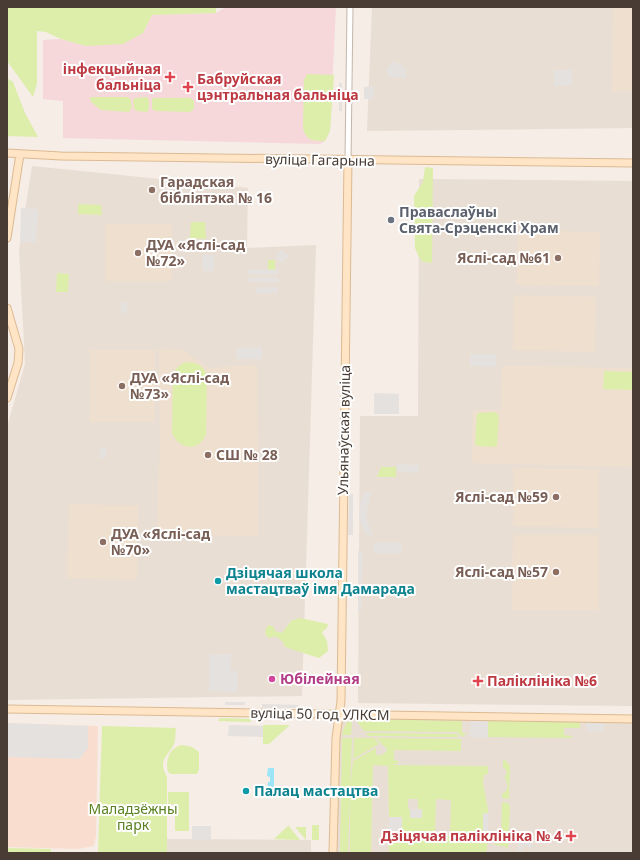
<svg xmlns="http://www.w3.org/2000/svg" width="640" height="860" viewBox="0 0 640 860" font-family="'Noto Sans',sans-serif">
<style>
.residential{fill:#e9ded3}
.commercial{fill:#f9decf}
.education{fill:#efdfce}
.medical{fill:#f6d8da}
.green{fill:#ddedaa;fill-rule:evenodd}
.parking{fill:#e5e1de}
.water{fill:#9ce5f7}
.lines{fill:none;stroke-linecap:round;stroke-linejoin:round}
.minor-casing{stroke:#c4b6aa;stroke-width:7}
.secondary-casing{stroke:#dcba93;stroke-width:9}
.minor{stroke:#fff;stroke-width:5}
.secondary{stroke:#ffe5c5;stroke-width:7}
.health-dot{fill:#e0444e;stroke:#fff;stroke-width:1.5}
.education-dot{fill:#8d6e63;stroke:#fff;stroke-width:1.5}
.worship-dot{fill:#6b7280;stroke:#fff;stroke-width:1.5}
.culture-dot{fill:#0f9aa8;stroke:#fff;stroke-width:1.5}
.hotel-dot{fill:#d1479c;stroke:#fff;stroke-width:1.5}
.labels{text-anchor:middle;stroke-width:4;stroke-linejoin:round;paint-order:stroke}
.health-label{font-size:14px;font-weight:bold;fill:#be3a42;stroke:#fff;text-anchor:end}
.street-label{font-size:14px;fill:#483c34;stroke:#fff}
.education-label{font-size:14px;font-weight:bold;fill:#785e54;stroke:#fff;text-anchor:start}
.worship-label{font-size:14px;font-weight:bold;fill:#5b616d;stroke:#fff;text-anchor:start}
.culture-label{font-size:14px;font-weight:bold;fill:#0d838f;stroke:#fff;text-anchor:start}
.hotel-label{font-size:14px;font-weight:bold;fill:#b23c85;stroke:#fff;text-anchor:start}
.park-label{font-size:14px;fill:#598021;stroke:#fff}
</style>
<rect width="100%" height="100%" fill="#f5ede6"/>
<path class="residential" d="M372 7H633V128L367 131Z
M32 166 248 188 247 248 316 245 302 696 7 700V427L25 364 19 249Z
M419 179 633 181V706L358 703 360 416H418Z
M338 715 633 721V853H334Z
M167 839 311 840V853H167Z"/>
<path class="commercial" d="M7 723 98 726 96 836 94 846 78 849 7 847Z"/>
<path class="education" d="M613 7H633V91H612Z
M105 224H172V281H105Z
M518 230 600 232 599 286 517 285Z
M514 295 596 297 595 352 513 350Z
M159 349 185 350 192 357 209 368 257 365 258 536 157 535 160 437Z
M90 350H155V422H90Z
M502 366 633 368V467L472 463 473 410H501Z
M513 468 599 469V528L513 526Z
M69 504 138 506 137 580 67 578Z
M513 535H599L598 610H512Z"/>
<path class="medical" d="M226 7H336L330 131 325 141 320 144 63 138V101L43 99V40L61 39 86 46 143 33 152 15 216 13Z"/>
<path class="green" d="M7 7H216V13L152 15 143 33 123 44 86 46 61 39 46 32 37 31V83L33 97 7 61Z
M307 74 334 75 330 131 325 141C313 141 306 141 303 128L304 80Z
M7 78 13 82 25 113 38 137 7 136Z
M90 97H127L130 98 132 107 129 112 101 110 91 102Z
M147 97 149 100V109L147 112 137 111 134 109 133 100 135 98Z
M154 98H190L194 101V109L190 112 156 111 152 109V99Z
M425 167 433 168 432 263 423 262 419 257 415 248 414 196 423 182Z
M78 204 101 205 102 215 78 214Z
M191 222H205L206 239 190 238Z
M268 260H275V271L268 270Z
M57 273 69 274 68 292H56Z
M189 362C198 363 204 366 207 376L206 434C200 452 179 450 172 433L173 375C176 367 180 363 189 362Z
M604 371 633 372V390L603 389Z
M495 412 499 416 497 446 495 447 477 446 475 444 477 414 479 413Z
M381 467H396V477H377Z
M300 618 328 624 327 628 322 632 327 641 328 651 319 658 285 647 283 642 276 636 269 638 265 634 266 628 269 625 273 626 275 631 282 633 291 621Z
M488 717 549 718 553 722H565L568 718 580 719V728H564V735L572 736V738L488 737Z
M220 718 252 719 250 722 218 721Z
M355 719 462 721V733H467L462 737 457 732 364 731Z
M352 720 351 735H342C344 728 345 722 352 720Z
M263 725H290L269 744H263Z
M102 726 176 728C175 732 176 740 174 744 168 757 157 759 167 777V853H98Z
M366 733 457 734 459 737 368 736Z
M342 738H352L348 853H340Z
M354 738H374L379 744 353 759Z
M376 738 461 739V751L394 750V760L398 761V764H394V765L488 766V774L484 775 483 782 488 810V813L483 814V831H488L487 850 484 853H389L388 839H402V817H389L388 766 373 765 371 852 350 853V790L353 761 376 748V755H382L387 751 386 748ZM408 799H418V809H422L410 818V809H408ZM436 799 451 800 450 836H435Z
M182 745 192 747 199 752V769L197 774H171L168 772C165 760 169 748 182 745Z
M503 760H505L510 766 509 799 502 798V794C510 790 508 784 505 778L507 771 503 767Z
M168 792H189V831H175V805L168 804Z
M502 802 507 803 510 805 508 849 506 847 491 844 501 843Z
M288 825 300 840 274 839 288 826Z
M312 825H319V840H312Z
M295 827H306V840Z
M7 848 51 849V853H7Z"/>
<path class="parking" d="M394 61 406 68V78L389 77 386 69Z
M554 70H572V85L554 86Z
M339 83H342V111H339Z
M374 86V99H364V87Z
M21 208 38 209 36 242H20Z
M281 250 289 255 283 263 275 258Z
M203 255H214V271H203Z
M247 269 278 270V275L247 274Z
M248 277 279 278V283L248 282Z
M256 287H278V293H256Z
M121 302 127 303V313H121Z
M262 347V359H236V348Z
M470 354H496V367L469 366Z
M374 393 399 394V414H374Z
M100 448 107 449 106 458H99Z
M396 464 419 465V473L398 472Z
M364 492H371L367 510V519L373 536 365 534 359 518 360 503Z
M349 494H353V535H348Z
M373 543H401L402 553H374Z
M358 551H363L361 612H358Z
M232 654 230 670 237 671V692L209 691V655Z
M225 702H245V705H225Z
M262 704 299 705V708H262Z
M471 717H488V737H470Z
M586 719H604V732L586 731Z
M7 723 88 726V748L80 759 7 757Z
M229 725 263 726V737L228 736Z
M410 809H422V818H410Z
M488 813V831H483V814Z
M389 817H402V839H388Z
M192 826H211V840H192Z
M518 838H532V848L522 846V853H518Z"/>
<path class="water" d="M268 768H274V793H267L268 782H270V777L267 776Z"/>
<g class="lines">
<defs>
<path id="minor" d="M348 160 350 7"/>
<path id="secondary" d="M7 153 61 156 633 163
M7 238 20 154
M7 308 19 349 18 363 7 398
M7 709 633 719
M333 853 336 738 341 701 348 160"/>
</defs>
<use href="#minor" class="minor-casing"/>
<use href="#secondary" class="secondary-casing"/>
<use href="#minor" class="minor"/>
<use href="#secondary" class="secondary"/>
</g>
<g class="health-dot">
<path d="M168 71h4v4h4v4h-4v4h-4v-4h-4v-4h4z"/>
<path d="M186 81h4v4h4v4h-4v4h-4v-4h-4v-4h4z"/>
<path d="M476 675h4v4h4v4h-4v4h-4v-4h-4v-4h4z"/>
<path d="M569 830h4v4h4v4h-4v4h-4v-4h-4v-4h4z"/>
</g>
<g class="education-dot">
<circle cx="152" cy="190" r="4"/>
<circle cx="138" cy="253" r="4"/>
<circle cx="558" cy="258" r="4"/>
<circle cx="122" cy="386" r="4"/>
<circle cx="208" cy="455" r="4"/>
<circle cx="556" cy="497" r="4"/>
<circle cx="103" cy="542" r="4"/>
<circle cx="556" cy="572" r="4"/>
</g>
<circle class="worship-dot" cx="391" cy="220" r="4"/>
<g class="culture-dot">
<circle cx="218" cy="581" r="4"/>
<circle cx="246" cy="791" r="4"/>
</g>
<circle class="hotel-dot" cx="272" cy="679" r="4"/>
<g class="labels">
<g class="health-label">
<text x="161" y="74">інфекцыйная<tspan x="161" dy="16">бальніца</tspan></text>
<text x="197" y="84" text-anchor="start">Бабруйская<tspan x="197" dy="16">цэнтральная бальніца</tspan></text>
<text x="487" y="686" text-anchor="start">Паліклініка №6</text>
<text x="562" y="841">Дзіцячая паліклініка № 4</text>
</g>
<g class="street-label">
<text transform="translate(320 160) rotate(1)" y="5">вуліца Гагарына</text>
<text transform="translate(344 430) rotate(-89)" y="5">Ульянаўская вуліца</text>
<text transform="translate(320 714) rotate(1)" y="5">вуліца 50 год УЛКСМ</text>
</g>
<g class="education-label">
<text x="160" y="187">Гарадская<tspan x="160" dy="16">бібліятэка № 16</tspan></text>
<text x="146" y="250">ДУА «Яслі-сад<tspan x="146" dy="16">№72»</tspan></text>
<text x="550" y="263" text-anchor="end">Яслі-сад №61</text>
<text x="130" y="383">ДУА «Яслі-сад<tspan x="130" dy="16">№73»</tspan></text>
<text x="216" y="460">СШ № 28</text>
<text x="548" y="502" text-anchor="end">Яслі-сад №59</text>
<text x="111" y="539">ДУА «Яслі-сад<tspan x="111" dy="16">№70»</tspan></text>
<text x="548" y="577" text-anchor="end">Яслі-сад №57</text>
</g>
<g class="worship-label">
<text x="399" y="217">Праваслаўны<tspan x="399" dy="16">Свята-Срэценскі Храм</tspan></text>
</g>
<g class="culture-label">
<text x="226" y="578">Дзіцячая школа<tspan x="226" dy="16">мастацтваў імя Дамарада</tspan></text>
<text x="254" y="796">Палац мастацтва</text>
</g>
<g class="hotel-label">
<text x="280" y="684">Юбілейная</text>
</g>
<g class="park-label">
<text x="133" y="814">Маладзёжны<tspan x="133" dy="16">парк</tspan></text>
</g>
</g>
<rect width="640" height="860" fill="none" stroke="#483c34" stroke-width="16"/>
</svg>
